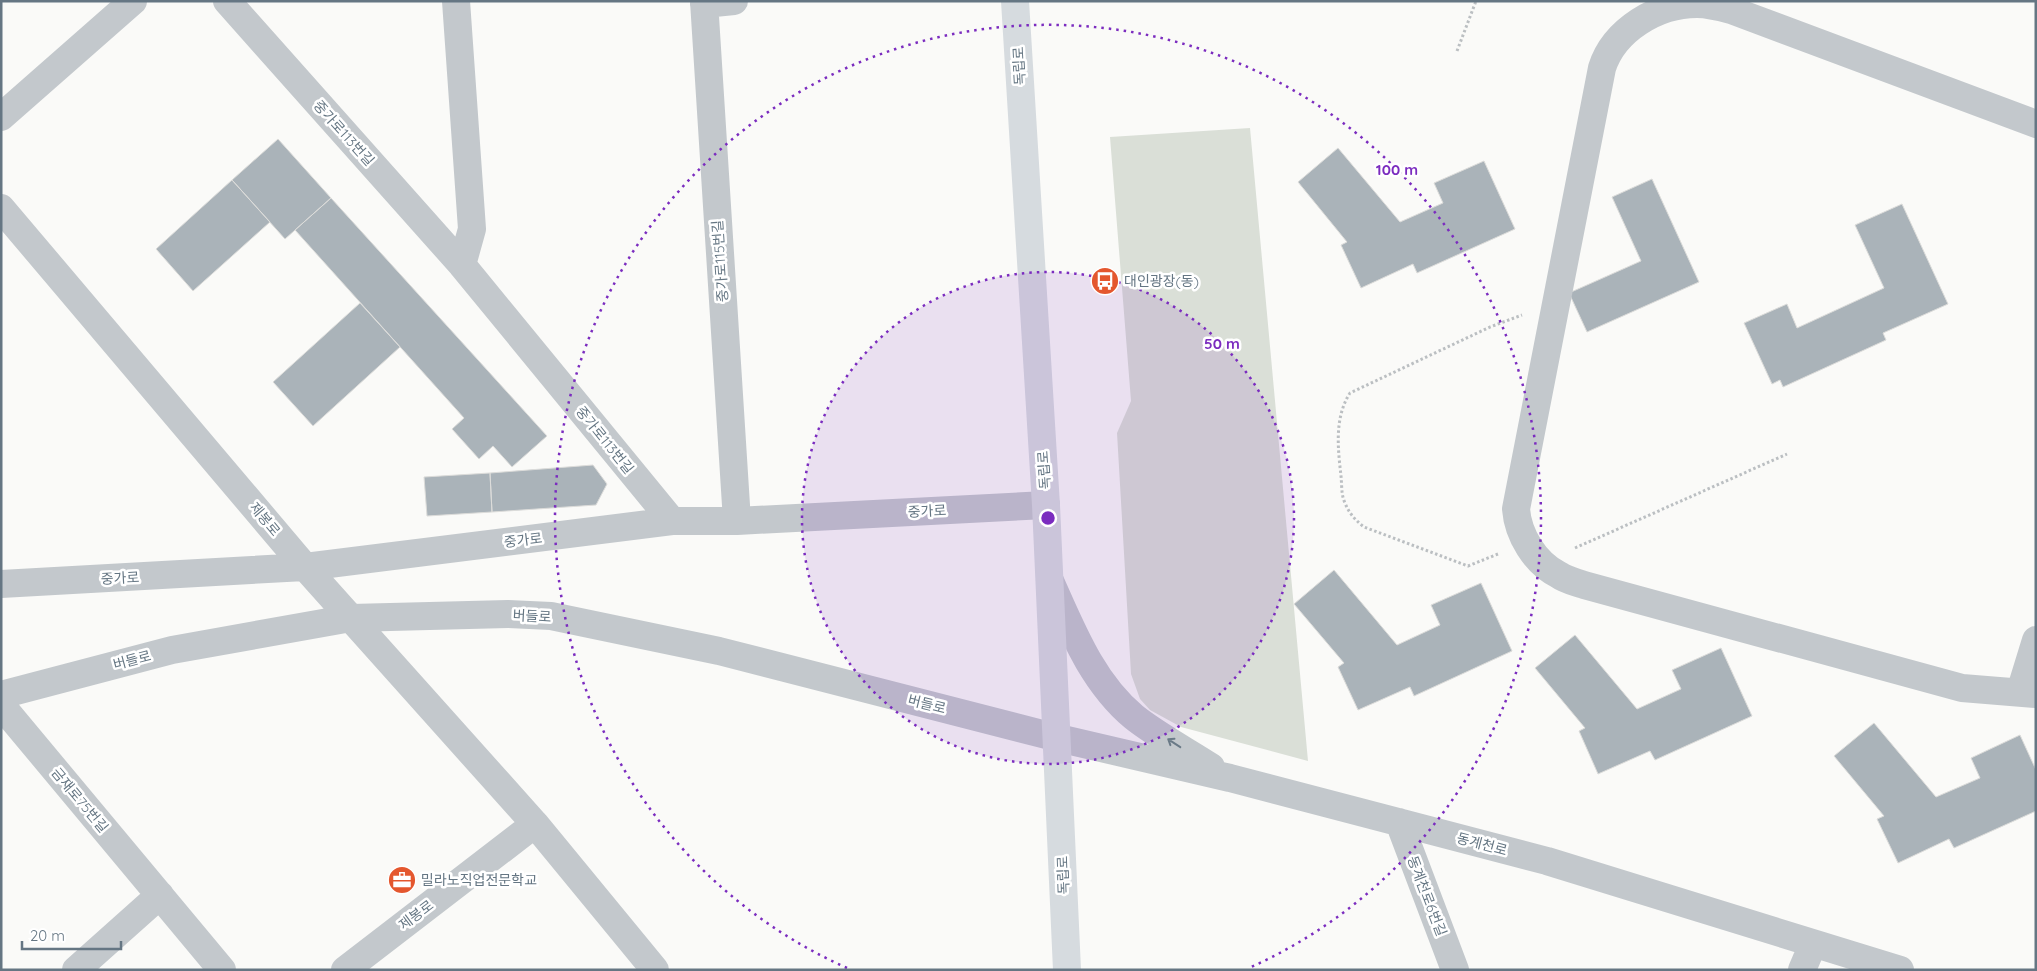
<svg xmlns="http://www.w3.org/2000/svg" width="2037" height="971" viewBox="0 0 2037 971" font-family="Quicksand,'Noto Sans KR',sans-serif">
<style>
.green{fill:#dadfd7}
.building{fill:#aab3b9;stroke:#dcdcda}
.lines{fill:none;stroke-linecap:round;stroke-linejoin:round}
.path{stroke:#bbbfc2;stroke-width:3;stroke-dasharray:2.5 2.5;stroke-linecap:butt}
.minor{stroke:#c3c8cc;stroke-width:28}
.major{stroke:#d6dbdf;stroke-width:28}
.oneway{stroke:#6a7a87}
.ring{fill:none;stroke:#7b2cbf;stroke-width:2.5;stroke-dasharray:2.5 5}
.labels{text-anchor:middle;stroke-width:5;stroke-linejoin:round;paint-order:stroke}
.street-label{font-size:14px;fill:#657683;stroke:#fff}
.poi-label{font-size:14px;fill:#657683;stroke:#fff;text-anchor:start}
.centre{fill:#7b2cbf;stroke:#fff;stroke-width:2.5}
.ring-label{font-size:15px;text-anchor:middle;font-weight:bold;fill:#7b2cbf;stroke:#fff;stroke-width:5;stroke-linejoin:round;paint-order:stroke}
</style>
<rect width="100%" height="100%" fill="#fafaf8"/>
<path class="green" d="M1250 128 1308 761 1181 727 1150 710 1140 699 1131 674 1117 433 1131 401 1110 137Z"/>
<path class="building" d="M278 139 331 198 285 239 232 180Z
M1338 148 1400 222 1443 203 1434 183 1484 161 1515 229 1417 273 1413 264 1361 288 1341 245 1347 242 1298 182Z
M1652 179 1699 282 1587 332 1569 293 1641 261 1612 197Z
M232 180 270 222 193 291 156 249Z
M331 198 547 436 512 467 493 446 479 459 452 429 464 418 295 230Z
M1902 204 1948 304 1883 333 1886 340 1783 387 1780 380 1772 384 1744 323 1787 304 1797 328 1884 288 1855 225Z
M360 303 400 347 313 426 273 382Z
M593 465 607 484 596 505 492 512 490 473Z
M490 473 492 512 427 516 424 477Z
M1334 570 1397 645 1440 625 1431 605 1481 583 1512 651 1414 696 1410 687 1358 710 1338 667 1344 663 1294 604Z
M1575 635 1637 709 1681 689 1672 670 1721 648 1752 716 1655 760 1650 751 1598 774 1579 731 1585 728 1535 668Z
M1874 723 1936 797 1980 778 1971 758 2020 735 2036 770V811L1954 848 1949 839 1898 863 1877 819 1884 816 1834 756Z"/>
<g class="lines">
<path class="path" d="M1457 51 1476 1
M1575 548 1787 454
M1498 554 1468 566 1364 527C1355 520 1349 513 1345 503 1341 495 1342 485 1341 476 1338 449 1334 418 1350 393L1490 327 1522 315"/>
<path class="minor" d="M227 1 462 265 672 521
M456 1 472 229 462 265
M704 1 737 521
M704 4 734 1
M1 117 133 1
M2036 124 1731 10C1720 7 1709 4 1697 4 1657 4 1614 30 1602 68L1516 509C1518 535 1535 563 1559 575 1566 580 1576 582 1584 585L1962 688 2036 694
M1 208 305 567 535 824 655 970
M1050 581C1072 630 1092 682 1134 717 1155 734 1188 752 1211 767
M1 584 305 567 672 521H737L1046 505
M2020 692 2036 640
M1 695 172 650 351 618 508 614 551 616 719 651 1058 738 1230 778 1547 861 1900 970
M1 705 222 970
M1399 822 1455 970
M76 970 160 895
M345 970 535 824
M1802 970 1813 944"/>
<path class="major" d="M1015 1 1046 505 1067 970"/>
</g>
<defs><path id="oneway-shaft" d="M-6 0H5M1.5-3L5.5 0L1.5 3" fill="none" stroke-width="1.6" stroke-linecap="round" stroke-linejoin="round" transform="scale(1.25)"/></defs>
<use class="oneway" href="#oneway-shaft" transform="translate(1174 743) rotate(-147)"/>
<circle cx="1048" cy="518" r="246" fill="#7b2cbf" fill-opacity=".12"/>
<g class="ring">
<circle cx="1048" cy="518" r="246"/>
<path d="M847 968A493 493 0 1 1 1249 968"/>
</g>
<defs>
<symbol id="bus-disc" viewBox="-11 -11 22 22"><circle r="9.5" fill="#e4572e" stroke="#fff"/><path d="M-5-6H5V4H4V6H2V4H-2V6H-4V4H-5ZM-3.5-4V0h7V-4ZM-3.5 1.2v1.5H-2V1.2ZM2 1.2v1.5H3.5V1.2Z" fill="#fff"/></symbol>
<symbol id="office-disc" viewBox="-11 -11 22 22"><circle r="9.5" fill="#e4572e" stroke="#fff"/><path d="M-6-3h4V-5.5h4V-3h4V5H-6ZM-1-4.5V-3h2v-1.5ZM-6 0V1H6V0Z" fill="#fff"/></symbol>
</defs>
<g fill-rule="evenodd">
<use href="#bus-disc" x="1089" y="265" width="32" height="32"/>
<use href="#office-disc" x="386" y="864" width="32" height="32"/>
</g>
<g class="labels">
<g class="street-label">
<text transform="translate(1019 66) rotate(-93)" y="5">독립로</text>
<text transform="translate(344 133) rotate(48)" y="5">중가로113번길</text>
<text transform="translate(720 261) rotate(-94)" y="5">중가로115번길</text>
<text transform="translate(605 440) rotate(51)" y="5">중가로113번길</text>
<text transform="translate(1044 470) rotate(-94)" y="5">독립로</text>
<text transform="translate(927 511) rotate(-3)" y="5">중가로</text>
<text transform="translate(265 519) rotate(50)" y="5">제봉로</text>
<text transform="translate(523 540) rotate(-7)" y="5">중가로</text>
<text transform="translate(120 578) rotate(-3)" y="5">중가로</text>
<text transform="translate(532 616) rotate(3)" y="5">버들로</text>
<text transform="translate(132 660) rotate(-15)" y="5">버들로</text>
<text transform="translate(927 704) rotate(14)" y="5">버들로</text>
<text transform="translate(80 800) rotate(50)" y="5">금재로75번길</text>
<text transform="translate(1482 844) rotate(15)" y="5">동계천로</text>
<text transform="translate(1063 875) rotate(-92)" y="5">독립로</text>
<text transform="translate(1427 896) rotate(69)" y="5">동계천로6번길</text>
<text transform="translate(416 915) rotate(-37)" y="5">제봉로</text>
</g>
<g class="poi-label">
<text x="1124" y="286">대인광장(동)</text>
<text x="421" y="885">밀라노직업전문학교</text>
</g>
</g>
<circle cx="1048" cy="518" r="8" class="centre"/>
<g class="ring-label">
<text x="1397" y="175">100 m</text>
<text x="1222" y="349">50 m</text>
</g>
<rect width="2037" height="971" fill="none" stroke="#657683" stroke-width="5"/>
<path d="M22 941v8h99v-8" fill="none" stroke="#657683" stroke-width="2.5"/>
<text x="30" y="941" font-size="15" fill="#657683" stroke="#ffffff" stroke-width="4" paint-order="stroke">20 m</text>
</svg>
